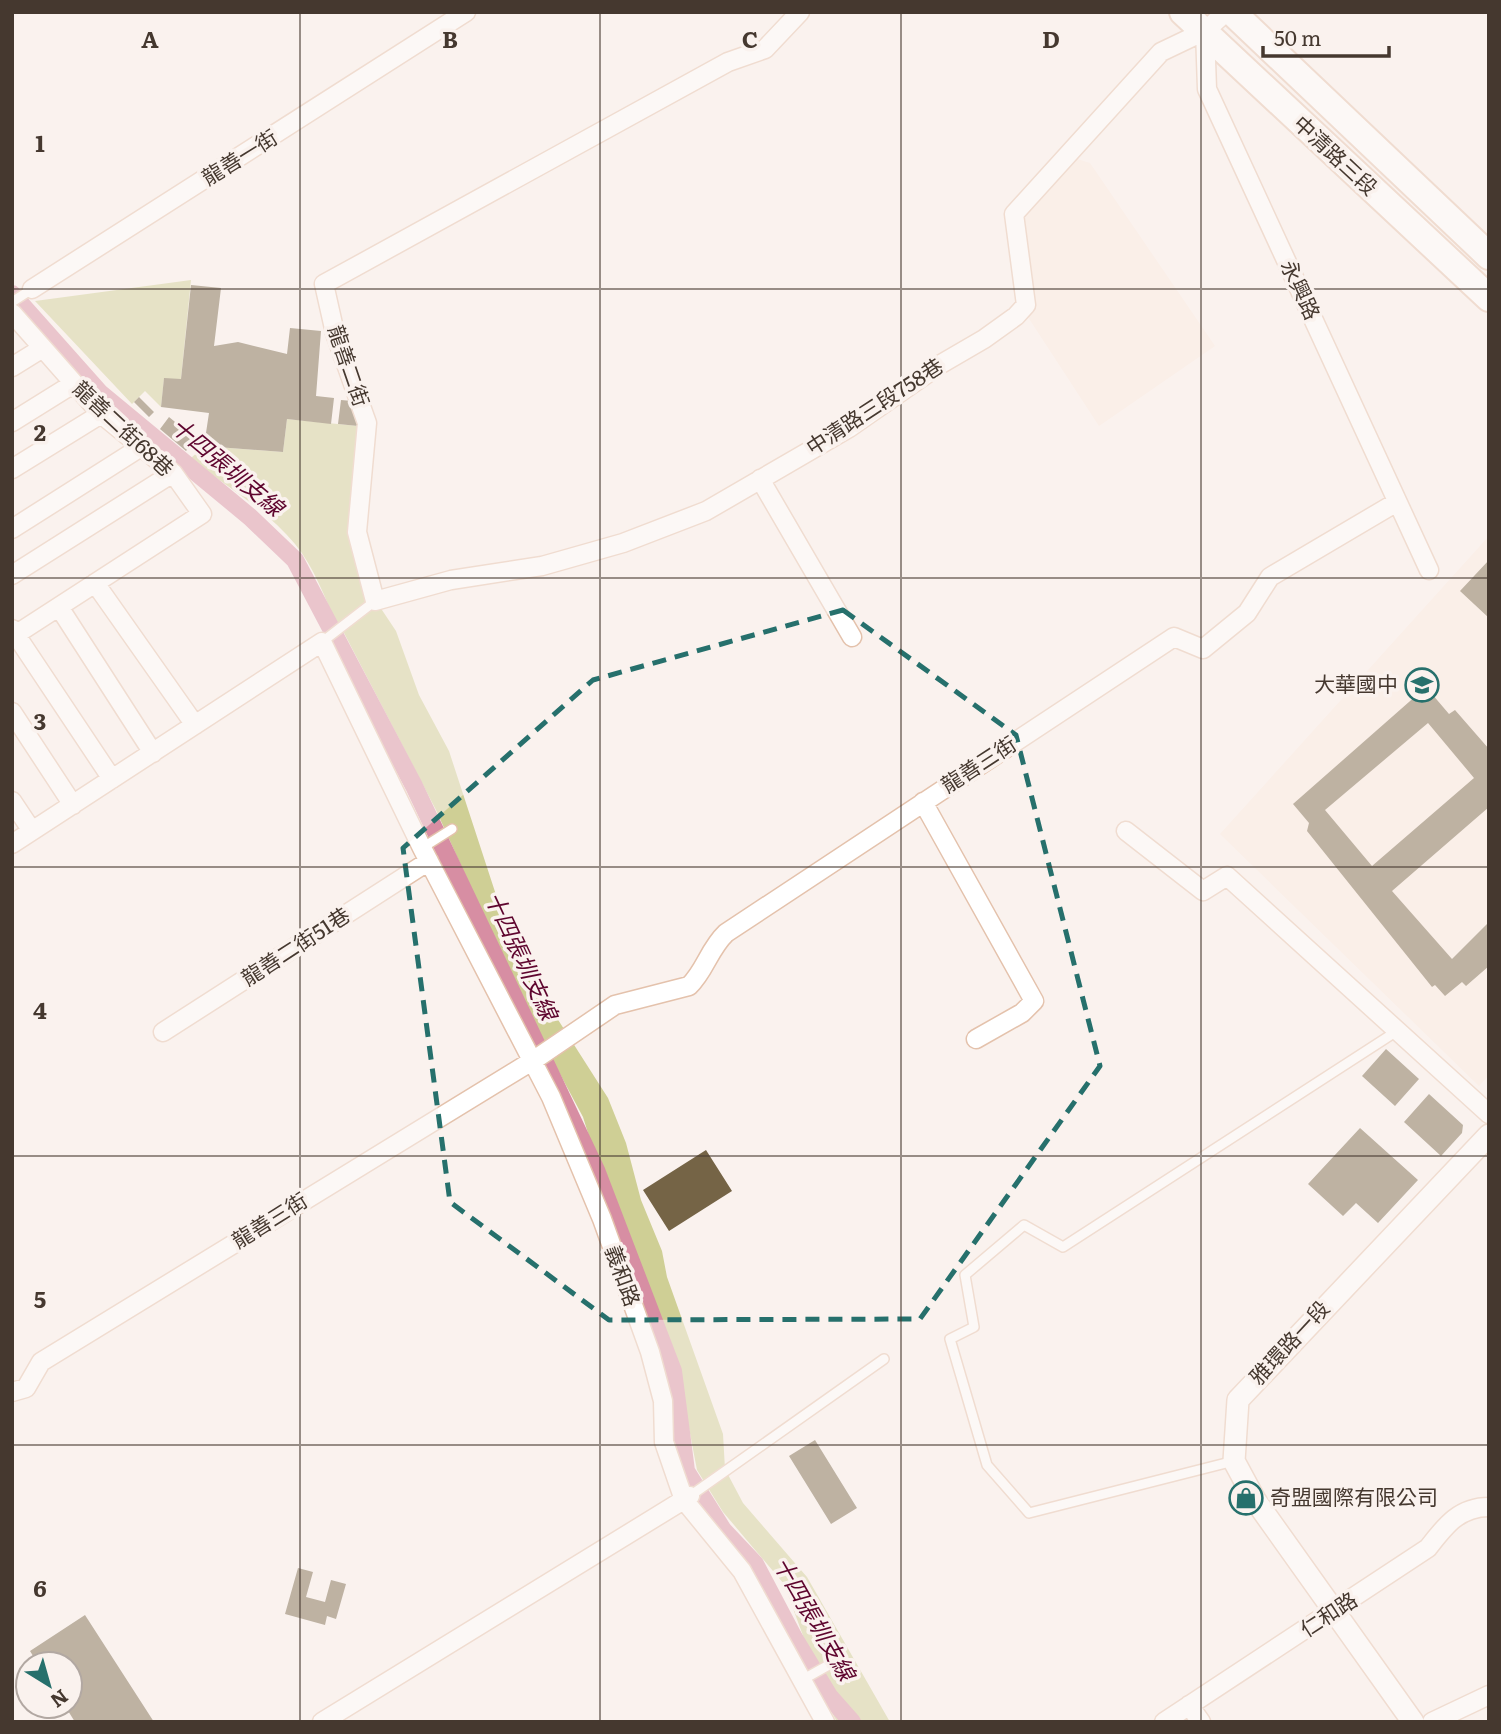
<svg xmlns="http://www.w3.org/2000/svg" width="1501" height="1734" viewBox="0 0 1501 1734" font-family="Literata,'Noto Sans TC',serif">
<style>
.built{fill:#fbeadf}
.green{fill:#cfcf95}
.lines{fill:none;stroke-linecap:round;stroke-linejoin:round}
.canal{stroke:#d78ea3;stroke-width:18}
.building{fill:#756446;fill-rule:evenodd}
.service-casing{stroke:#e4c2ac;stroke-width:12}
.minor-casing{stroke:#e4c2ac;stroke-width:21}
.tertiary-casing{stroke:#e4c2ac;stroke-width:24}
.primary-casing{stroke:#e4c2ac;stroke-width:30}
.service{stroke:#fff;stroke-width:9}
.minor{stroke:#fff;stroke-width:18}
.tertiary{stroke:#fff;stroke-width:21}
.primary{stroke:#fff;stroke-width:26}
.marked{fill:none;stroke:#26706c;stroke-width:5;stroke-dasharray:14 9;stroke-linejoin:round}
.grid{fill:none;stroke:#45382f;stroke-width:2;stroke-opacity:0.55}
.labels{text-anchor:middle;stroke-width:7;stroke-linejoin:round;paint-order:stroke}
.street-label{font-size:21px;fill:#45382f;stroke:#faf2ee}
.poi-label{font-size:21px;fill:#45382f;stroke:#faf2ee;text-anchor:end}
.water-label{font-size:23px;font-style:italic;fill:#5e052e;stroke:#faf2ee}
.grid-label{font-size:23px;text-anchor:middle;font-weight:bold;fill:#45382f;stroke:#faf2ee;stroke-width:7;stroke-linejoin:round;paint-order:stroke}
</style>
<rect width="100%" height="100%" fill="#faf2ee"/>
<path class="built" d="M1077 159 1090 163 1215 346 1099 426 1026 314 1030 300 1023 215Z
M1489 536V1075L1479 1086 1220 834Z"/>
<path class="green" d="M191 280 181 379H164L161 407 145 391 132 404 35 301Z
M287 419 358 426 352 533 370 600 337 625C325 598 314 567 295 544 267 510 225 485 190 459L204 446 283 452Z
M378 604 396 631 419 695 449 751 499 904 516 941 555 1015 608 1098 626 1143 641 1200 662 1251 667 1277 723 1434 725 1469 743 1503 807 1577 890 1722H837L802 1658 809 1652 784 1584 723 1512 697 1470 674 1350 597 1162 583 1117 530 1018 436 810 343 631Z"/>
<g class="lines">
<path class="canal" d="M12 294 100 393 250 517 295 560 414 786 596 1170 673 1371 686 1471 723 1530 755 1564 794 1638 829 1696 852 1722"/>
</g>
<path class="building" d="M191 285 221 288 214 346 238 342 287 354 290 328 321 331 316 396 334 398 331 424 287 419 283 452 204 446 209 413 161 407 164 378 181 379Z
M139 397 154 412 149 417 134 402Z
M341 400 352 401 358 426 338 424Z
M169 417 196 439 186 451 160 429Z
M1489 560V618L1460 591Z
M1426 687 1449 714 1455 710 1489 749V807L1392 891 1452 959 1489 922V966L1466 986 1462 982 1445 996 1435 985 1432 987 1307 831 1309 823 1293 804ZM1428 723 1474 778 1372 866 1325 810Z
M1386 1049 1419 1079 1395 1106 1362 1076Z
M1429 1094 1463 1125 1462 1133 1441 1156 1404 1122Z
M1360 1128 1418 1180 1378 1223 1356 1203 1343 1216 1308 1184Z
M706 1150 732 1191 669 1231 643 1190Z
M815 1440 857 1508 831 1524 789 1456Z
M298 1568 313 1572 306 1597 325 1602 331 1580 346 1584 336 1619 327 1616 325 1625 285 1614Z
M85 1615 154 1722H75L65 1706H70V1664H38L30 1651Z"/>
<g class="lines">
<defs>
<path id="service" d="M12 302 32 289
M322 642 375 601
M422 848 452 829
M1234 1461 1029 1513 987 1465 950 1339 974 1327 965 1275 1024 1225 1063 1247 1397 1031
M690 1496 884 1359
M802 1680 827 1666"/>
<path id="minor" d="M800 12 765 49 728 62 324 284 335 333 367 423 357 532 375 601 451 580 542 566 623 543 706 511 849 428 941 364 984 339 1016 316 1026 305 1014 214 1161 52 1205 31
M1226 12 1205 31 1207 89 1429 570
M32 289 466 12
M12 313 101 414 173 473 202 514 12 637
M12 367 41 349
M12 422 73 384
M12 469 101 414
M760 479 852 637
M12 529 141 447
M12 575 173 473
M95 583 195 725
M59 607 153 753
M12 629 112 779
M12 712 73 805
M12 801 32 831
M923 802 1034 1001 1022 1013 976 1039
M1126 831 1203 891 1227 876 1489 1114
M12 844 322 642 422 848 551 1097 602 1219 650 1352 663 1401 664 1442 684 1500 742 1571 825 1722
M163 1032 429 861
M12 1392 26 1388 41 1362 537 1058 615 1005 689 986C705 971 709 949 726 933L1174 637 1203 649 1247 613 1270 577 1397 502
M1189 1705 1201 1722
M322 1722 690 1496
M1164 1722 1428 1548C1445 1526 1459 1507 1489 1507
M1432 1722 1489 1695"/>
<path id="tertiary" d="M1413 1722 1255 1500 1234 1461 1238 1400 1489 1135"/>
<path id="primary" d="M1183 12 1489 298
M1232 12 1489 256"/>
</defs>
<use href="#service" class="service-casing"/>
<use href="#minor" class="minor-casing"/>
<use href="#tertiary" class="tertiary-casing"/>
<use href="#primary" class="primary-casing"/>
<use href="#service" class="service"/>
<use href="#minor" class="minor"/>
<use href="#tertiary" class="tertiary"/>
<use href="#primary" class="primary"/>
</g>
<path d="M0 0H1501V1734H0ZM843 610 1016 735 1100 1066 920 1319 609 1320 450 1202 403 848 593 680Z" fill="#faf2ee" fill-opacity=".55" fill-rule="evenodd"/>
<path class="marked" d="M843 610 1016 735 1100 1066 920 1319 609 1320 450 1202 403 848 593 680Z"/>
<path class="grid" d="M300 12V1722M600 12V1722M901 12V1722M1201 12V1722M12 289H1489M12 578H1489M12 867H1489M12 1156H1489M12 1445H1489"/>
<defs>
<symbol id="school-ring" viewBox="-11 -11 22 22"><circle r="9.5" fill="#faf2ee" stroke="#26706c" stroke-width="1.5"/><path d="M0-5L7-2L0 1L-7-2ZM-4 1L0 2.5L4 1V4Q0 6-4 4Z" fill="#26706c"/></symbol>
<symbol id="shop-ring" viewBox="-11 -11 22 22"><circle r="9.5" fill="#faf2ee" stroke="#26706c" stroke-width="1.5"/><path d="M-5-2.5h2.3a2.7 3.5 0 0 1 5.4 0H5L5.5 6h-11ZM-1.5-2.5h3a1.5 2.3 0 0 0-3 0Z" fill="#26706c"/></symbol>
</defs>
<g fill-rule="evenodd">
<use href="#school-ring" x="1403" y="666" width="38" height="38"/>
<use href="#shop-ring" x="1227" y="1479" width="38" height="38"/>
</g>
<g class="labels">
<g class="street-label">
<text transform="translate(1335 156) rotate(43)" y="7">中清路三段</text>
<text transform="translate(240 158) rotate(-32)" y="7">龍善一街</text>
<text transform="translate(1300 290) rotate(65)" y="7">永興路</text>
<text transform="translate(348 366) rotate(71)" y="7">龍善二街</text>
<text transform="translate(875 407) rotate(-33)" y="7">中清路三段758巷</text>
<text transform="translate(123 429) rotate(43)" y="7">龍善二街68巷</text>
<text transform="translate(979 765) rotate(-33)" y="7">龍善三街</text>
<text transform="translate(296 947) rotate(-33)" y="7">龍善二街51巷</text>
<text transform="translate(270 1221) rotate(-32)" y="7">龍善三街</text>
<text transform="translate(622 1276) rotate(70)" y="7">義和路</text>
<text transform="translate(1290 1343) rotate(-47)" y="7">雅環路一段</text>
<text transform="translate(1329 1615) rotate(-33)" y="7">仁和路</text>
</g>
<g class="poi-label">
<text x="1398" y="692">大華國中</text>
<text x="1270" y="1505" text-anchor="start">奇盟國際有限公司</text>
</g>
<g class="water-label">
<text transform="translate(227 467) rotate(40)" y="8">十四張圳支線</text>
<text transform="translate(521 956) rotate(65)" y="8">十四張圳支線</text>
<text transform="translate(814 1619) rotate(60)" y="8">十四張圳支線</text>
</g>
</g>
<g class="grid-label">
<text x="150" y="48">A</text>
<text x="450" y="48">B</text>
<text x="750" y="48">C</text>
<text x="1051" y="48">D</text>
<text x="40" y="152">1</text>
<text x="40" y="441">2</text>
<text x="40" y="730">3</text>
<text x="40" y="1019">4</text>
<text x="40" y="1308">5</text>
<text x="40" y="1597">6</text>
</g>
<rect width="1501" height="1734" fill="none" stroke="#45382f" stroke-width="28"/>
<g transform="translate(49 1685) rotate(143)"><circle r="33" fill="#faf2ee" stroke="#b2a8a2" stroke-width="2"/>
<path d="M0-5L12 26L0 18L-12 26Z" fill="#26706c"/>
<text y="-10" font-size="19" font-weight="bold" text-anchor="middle" fill="#45382f">N</text>
</g>
<path d="M1263 46v10h126v-10" fill="none" stroke="#45382f" stroke-width="3.5"/>
<text x="1274" y="46" font-size="21" fill="#45382f" stroke="#faf2ee" stroke-width="5" paint-order="stroke">50 m</text>
</svg>
